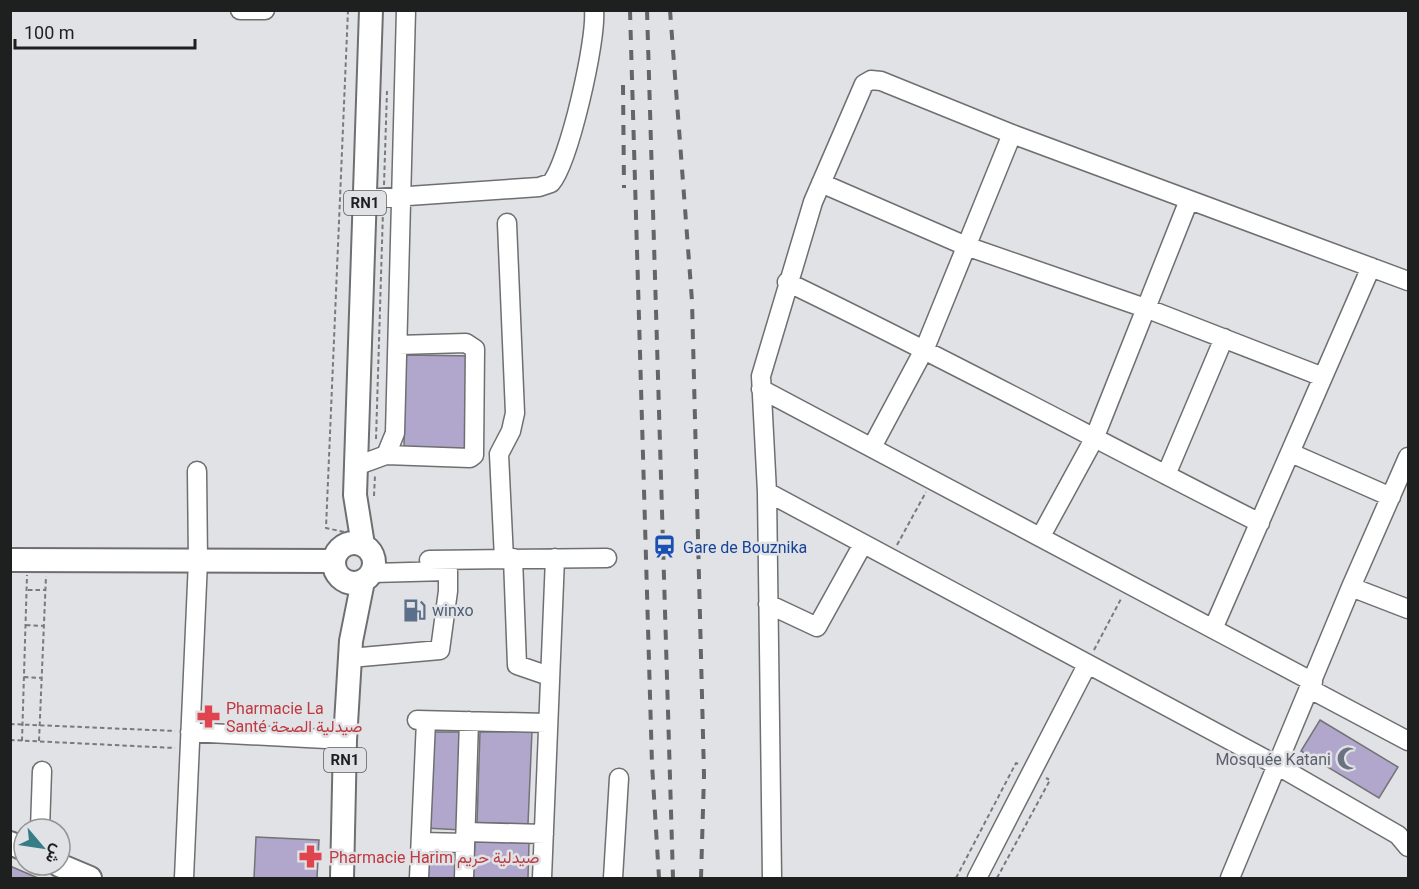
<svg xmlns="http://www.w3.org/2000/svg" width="1419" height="889" viewBox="0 0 1419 889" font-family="Roboto,Vazirmatn,sans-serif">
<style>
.building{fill:#b1a6cb;stroke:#747375;stroke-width:1.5}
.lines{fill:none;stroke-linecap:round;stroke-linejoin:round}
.minor-casing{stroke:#6d6f71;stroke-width:21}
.major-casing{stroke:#6d6f71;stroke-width:26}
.path{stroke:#797a7b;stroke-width:2;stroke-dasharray:4.5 3;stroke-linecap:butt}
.minor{stroke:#fff;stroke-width:18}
.major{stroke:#fff;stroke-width:22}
.rail{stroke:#646566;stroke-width:4;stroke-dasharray:10 10;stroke-linecap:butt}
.labels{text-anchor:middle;stroke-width:5;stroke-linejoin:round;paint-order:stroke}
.shield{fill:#e1e2e5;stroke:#585a5a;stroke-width:1.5}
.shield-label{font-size:15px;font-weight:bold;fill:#1e1f1f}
.transit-label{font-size:16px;fill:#164399;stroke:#e1e2e5;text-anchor:start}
.service-label{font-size:16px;fill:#4e5e75;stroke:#e1e2e5;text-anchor:start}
.health-label{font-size:16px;fill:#be3a42;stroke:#e1e2e5;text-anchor:start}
.worship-label{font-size:16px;fill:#5b616d;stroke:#e1e2e5;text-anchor:end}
</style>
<rect width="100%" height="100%" fill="#e1e2e5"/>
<path class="building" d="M405 355 475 356 473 455H404Z
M1320 720 1398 767 1379 798 1301 751Z
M532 731 528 824 477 823 480 732Z
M430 732H467L462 830 425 828Z
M256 837 319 840 317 878H254Z
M475 841 529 843 528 878H473Z
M459 863V878H424L425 864Z
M10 866 38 878H10Z"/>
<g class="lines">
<defs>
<path id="minor" d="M240 10H265
M821 183 966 246 1148 309 1323 377
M365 199 539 187 551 183C569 162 597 40 594 10
M787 282C947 359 1102 443 1260 523
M761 389 1313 682
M872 447 925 348 1012 134
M1291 453 1391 497
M386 455 470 458 474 455 475 349 466 343 398 345
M356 466 386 455 395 433 406 10
M1166 475 1224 338
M767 492 1278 766 1398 835 1408 847
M1041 536 1094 439 1189 200
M513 558 517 665 549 676
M504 559 499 454 511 431 515 413 507 223
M429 560 607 558
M1351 587 1408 609
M768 604 817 627 863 544
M1213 629 1371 267
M350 658 440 650 448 591V571L372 573
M1310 689 1408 741
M417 720 547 723
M190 732 345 740
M40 829 42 771
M466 832 544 834
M421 842 465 843
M184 878 198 561 197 471
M419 878 426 721
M464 878 469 721
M542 878 555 558
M613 878 619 778
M772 878 767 492 761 376 813 202 864 84 871 80 881 81 1012 134 1408 281
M977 878 1087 665
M1230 878 1351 587 1408 457"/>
<path id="major" d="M334 563a20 20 0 1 1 40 0a20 20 0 1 1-40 0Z
M363 545 355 495 371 10
M10 560 334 561
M10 843 24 849
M59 865 90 878
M342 878 345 740 351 641 363 581"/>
</defs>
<use href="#minor" class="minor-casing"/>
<use href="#major" class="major-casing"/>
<path class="path" d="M384 185 387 91
M376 439 383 211
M374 496 375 475
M344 532 326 528 348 10
M897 545 926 492
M28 590H46
M26 625 44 626
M1094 650 1122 597
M24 677 42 678
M10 724 175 731
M10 740 175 748
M22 741 27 575
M39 741 46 576
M956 878 1016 763 1020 765
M997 878 1050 780 1046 778"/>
<use href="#minor" class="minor"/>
<use href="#major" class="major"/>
<path class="rail" d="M630 10 652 764 659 878
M647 10 673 878
M670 10 692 301 704 775 701 878
M623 85 624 188"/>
</g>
<defs>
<symbol id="station-bare" viewBox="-9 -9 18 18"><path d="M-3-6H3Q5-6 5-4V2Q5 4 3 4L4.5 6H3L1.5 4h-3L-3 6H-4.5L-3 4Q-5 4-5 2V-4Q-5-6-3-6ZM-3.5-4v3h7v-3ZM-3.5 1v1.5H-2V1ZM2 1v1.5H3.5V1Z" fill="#1a4fb4" stroke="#e1e2e5" stroke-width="2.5" paint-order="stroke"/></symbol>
<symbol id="fuel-bare" viewBox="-9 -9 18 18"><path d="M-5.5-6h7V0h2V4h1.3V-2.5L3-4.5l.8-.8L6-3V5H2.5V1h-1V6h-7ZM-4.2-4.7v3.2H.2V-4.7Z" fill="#5c6f8a" stroke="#e1e2e5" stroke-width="2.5" paint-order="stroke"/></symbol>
<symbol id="pharmacy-bare" viewBox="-9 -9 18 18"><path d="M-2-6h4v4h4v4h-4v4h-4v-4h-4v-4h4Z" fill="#e0444e" stroke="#e1e2e5" stroke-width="2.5" paint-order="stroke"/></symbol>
<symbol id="mosque-bare" viewBox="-9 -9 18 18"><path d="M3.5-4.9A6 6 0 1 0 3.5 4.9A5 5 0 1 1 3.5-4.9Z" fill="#6b7280" stroke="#e1e2e5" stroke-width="2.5" paint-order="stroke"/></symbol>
</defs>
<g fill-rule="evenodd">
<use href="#station-bare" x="648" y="530" width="33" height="33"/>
<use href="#fuel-bare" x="398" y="594" width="33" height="33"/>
<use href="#pharmacy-bare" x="192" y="700" width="33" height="33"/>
<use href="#mosque-bare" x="1332" y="742" width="33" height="33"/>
<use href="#pharmacy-bare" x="294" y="840" width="33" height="33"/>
</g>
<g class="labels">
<g class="shield">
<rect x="344" y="191" width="42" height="24" rx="4.5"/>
<rect x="324" y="748" width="42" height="24" rx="4.5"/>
</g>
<g class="shield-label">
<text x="365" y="208">RN1</text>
<text x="345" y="765">RN1</text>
</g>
<g class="transit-label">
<text x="683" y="553">Gare de Bouznika</text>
</g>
<g class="service-label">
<text x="432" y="616">winxo</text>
</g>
<g class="health-label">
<text x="226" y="714">Pharmacie La<tspan x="226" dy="18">Santé صيدلية الصحة</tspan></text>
<text x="329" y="863">Pharmacie Harim صيدلية حريم</text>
</g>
<g class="worship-label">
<text x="1331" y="765">Mosquée Katani</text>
</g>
</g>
<rect width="1419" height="889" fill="none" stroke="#1e1f1f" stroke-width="24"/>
<g transform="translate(42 847) rotate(119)"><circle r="28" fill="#e1e2e5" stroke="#939496" stroke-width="1.5"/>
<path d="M0-4.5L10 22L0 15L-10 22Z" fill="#377d88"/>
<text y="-9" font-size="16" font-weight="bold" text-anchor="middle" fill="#1e1f1f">ش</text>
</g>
<path d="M15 39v9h180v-9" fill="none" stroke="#1e1f1f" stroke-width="3"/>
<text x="24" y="39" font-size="18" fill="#1e1f1f" stroke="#e1e2e5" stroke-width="4.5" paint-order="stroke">100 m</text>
</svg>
